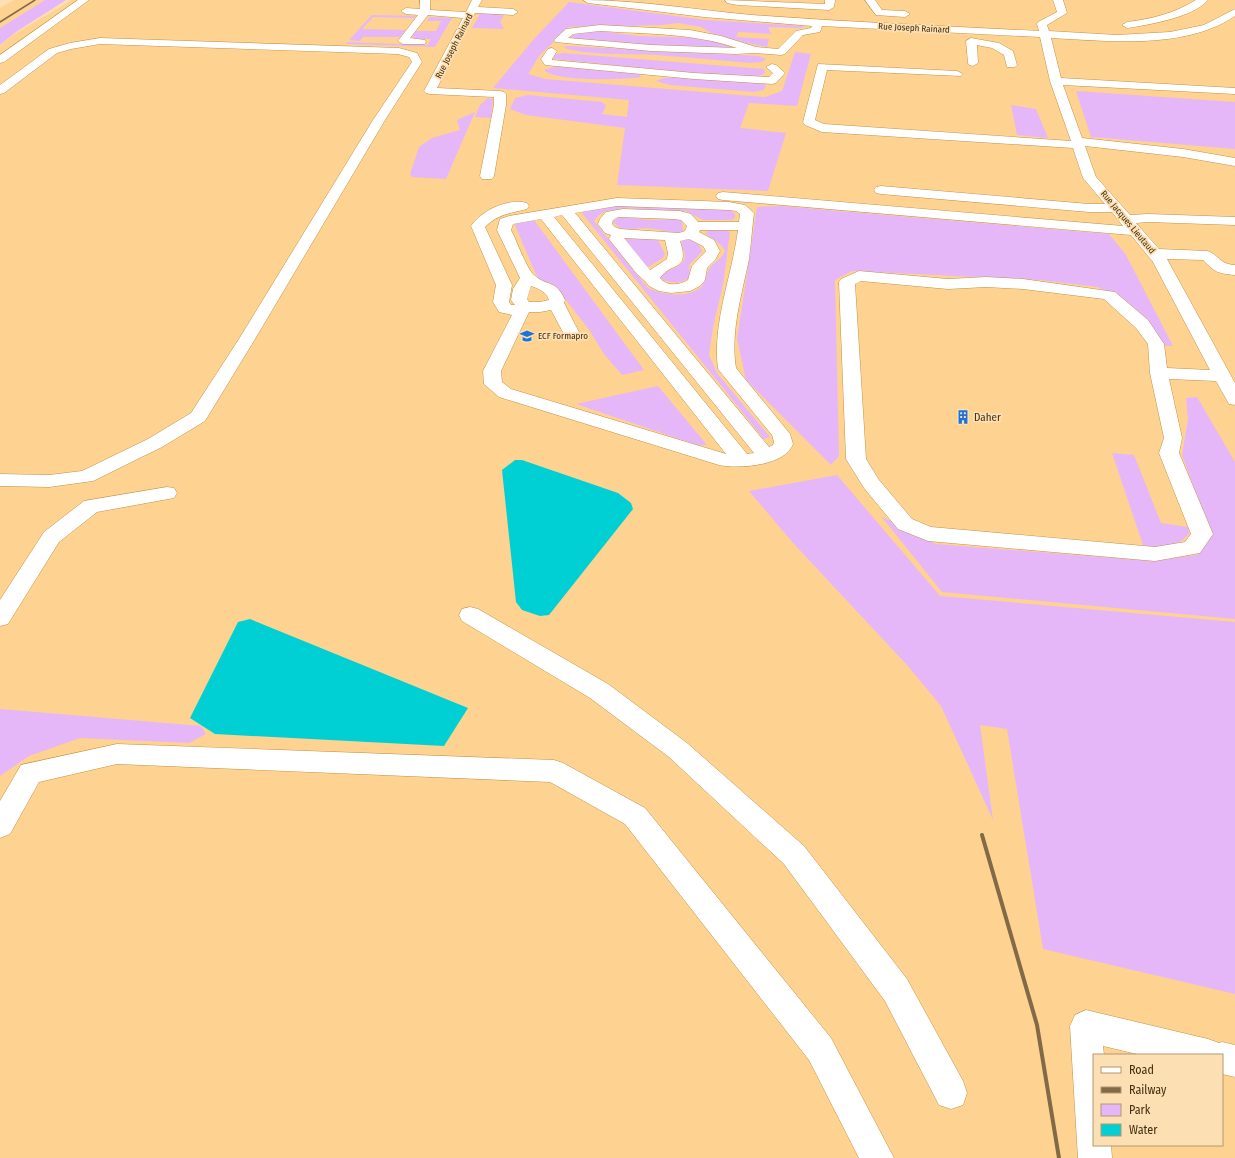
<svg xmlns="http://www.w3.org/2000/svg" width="1235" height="1158" viewBox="0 0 1235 1158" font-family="'Fira Sans Condensed',sans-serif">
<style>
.built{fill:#fed291;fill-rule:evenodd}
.green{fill:#e6b7f8}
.water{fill:#00d0d3}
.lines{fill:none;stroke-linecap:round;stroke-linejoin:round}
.minor-casing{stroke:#c19246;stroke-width:1}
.minor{fill:#fff;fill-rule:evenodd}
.rail-far1{stroke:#826a47;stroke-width:1.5}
.rail{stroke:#826a47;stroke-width:4}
.labels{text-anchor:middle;stroke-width:3.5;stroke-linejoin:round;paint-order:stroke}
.far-street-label{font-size:9px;fill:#422e0e;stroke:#fddfb4}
.far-poi-label{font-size:9px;fill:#422e0e;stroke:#fddfb4;text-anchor:start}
.poi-label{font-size:11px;fill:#422e0e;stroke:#fddfb4;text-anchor:start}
</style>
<rect width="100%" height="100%" fill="#fddfb4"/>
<path class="built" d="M14 0H45L0 28V8Z
M72 0H1235V1158H0V46L13 35ZM1094 1055H1222V1145H1094Z"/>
<path class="green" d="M45 0H66L16 32 0 45V28Z
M569 2 706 20 804 26 802 28 769 27V30L772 34 738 32 736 37 769 39 767 47 731 40 715 35 701 27 678 23 661 25 569 27 540 55 528 74 545 79 765 97 782 91 795 52 811 54 797 106 749 103 740 128 786 133 768 191 617 185 625 128 526 115 510 109 515 98 528 95 602 102 606 106 602 114 627 117 629 100 493 88 534 39Z
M481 12 499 13 504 15 500 22 504 29 472 28Z
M372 15 416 16 414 18 373 17 362 29 406 30 400 37H363L360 41 349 40Z
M429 17 452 18 435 47 346 44 347 42 428 45 431 39H415L412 36 416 31H436L441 21H427Z
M599 31 638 36 706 38 734 46 726 50 592 42 570 38C575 30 590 32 599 31Z
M569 46 759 56 766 59 762 62 750 63C718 60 686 57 655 55 636 54 576 55 563 47Z
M562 53 764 69 765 73 759 76 709 75 554 59V55Z
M553 67 577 68 639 73 641 77C625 80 555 82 544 70Z
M696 77 760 82 766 85 764 90 754 92 670 85 656 81 664 78Z
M1076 91 1235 102V149L1091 137Z
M488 98 493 99 491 118 475 117 480 105Z
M1011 105 1036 109 1048 138 1017 135Z
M475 112 446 179 412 177 410 174 419 147 432 138 460 130 457 120Z
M618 205 721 209 731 210 735 214V218L731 220H703L686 211H653L629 208 606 211 599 215 594 221 648 288C663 295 689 299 702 286 706 282 706 274 709 269 715 260 720 262 725 251L722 246 705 233 709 230H726L730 232 723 285 713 327 709 355 717 373 770 437 764 439 581 212Z
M780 206 1109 234 1126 255 1173 346H1166L1126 302 1098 287 1039 280 852 271 835 280 839 456 831 465 746 380 737 339 757 207Z
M625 217 650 220 677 219 682 221 683 231 677 233 648 228 627 229 620 228 613 222 617 218Z
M534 220 644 370 622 375 604 354 590 331 556 287 538 279 514 223Z
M622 238H651L658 240 665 254 663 258 645 269 639 256Z
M686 239C695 240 700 243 702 252L689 265 690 277C680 284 672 284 661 279V275C668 270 686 266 685 255 684 251 682 246 681 242Z
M658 386 707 445H697L576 404Z
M1197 397 1235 462V619L942 592 881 516 936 544 1152 561 1197 555 1207 542 1208 527 1182 455 1188 419 1186 398Z
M1112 453 1134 455 1161 523 1188 527 1189 534C1177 547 1161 550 1144 548Z
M837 475 940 596 1235 622V994L1043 949 1007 729 980 725 993 820 941 706 907 665 793 543 749 491Z
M0 709 201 726 206 734 189 743 80 738 29 756 0 776Z"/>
<path class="water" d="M515 460H522L618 493 631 503 633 509 549 615 540 616 522 610 516 602 502 470Z
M250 619 468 708 444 746 215 734 190 718 238 622Z"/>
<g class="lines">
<defs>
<path id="minor" d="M78 0H89L4 62 0 63V55Z
M420 0H430V10L466 12 472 0H482L478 7 513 9 518 12 513 15 475 13 437 88 500 91 504 92 506 94V105L494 176 492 179H482L480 176 494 105V97L430 94 426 93 424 91 463 18 428 15 410 38 425 40 426 42 425 44H403L398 41 418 15 406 14 401 11 406 8 420 9Z
M583 0C639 0 696 10 752 15 847 22 943 26 1039 31L1037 24 1038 22 1057 12 1053 0H1063L1067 13 1047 25 1049 31 1117 35 1170 32 1204 25 1235 9V16C1185 50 1108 41 1051 38L1061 78 1235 88V94L1063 85 1082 138 1183 149 1235 158V166L1183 157 1085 146 1096 177 1130 215 1148 214 1235 217V225L1148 222 1136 223 1159 249 1207 251C1220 255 1218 264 1235 265V275C1217 273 1216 273 1203 260L1167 259 1235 383V405L1229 404 1216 381 1169 379 1182 438 1179 453 1213 534 1200 553 1155 561 928 541 898 529 864 488 846 459 839 282 841 279 859 271 948 279 986 277 1023 279 1115 292 1148 320 1164 344 1167 368 1210 370 1153 262 1131 235 723 200 718 199 716 196 718 193 723 192 1123 226 1112 212H1089L881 194 876 193 874 190 876 187 881 186 1089 204H1105L1083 178 1073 148 822 132 805 125 803 122 818 64 957 71 963 74 961 76 827 70 815 120 824 124 1071 141 1050 81 1040 37 822 26 820 32 803 35 785 54 781 55 755 53 736 54 651 51 555 42 554 40 566 29 600 25 690 30 721 36 756 47 778 49 796 31 811 28 812 26 704 17 588 3ZM600 31C647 34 692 33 737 48L651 45 568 38 573 34ZM861 281 948 289 986 287 1023 289 1104 299 1136 328 1148 344 1150 373 1164 438 1159 453 1191 534 1185 542 1155 547 931 527 912 519 879 480 866 459 855 284Z
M725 0 825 4V0H835L834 7 829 10 738 5 727 3Z
M865 0H875L882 10 905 11 910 14 905 17 876 15Z
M1196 0H1208C1194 17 1148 25 1127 28L1122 25 1127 22C1152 19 1175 13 1196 0Z
M100 38 399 48 417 53 422 62 385 120 255 339 205 421 162 447 93 481 49 487 0 486V474L49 475 82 471 148 439 191 413 239 339 373 120 412 62 409 57 398 54 100 44 71 49 57 53 4 93 0 94V85L49 49 70 43Z
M971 38 999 43 1013 51 1017 65 1015 67H1007L1004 55 992 48 977 45 978 63 973 66 969 65 968 63 966 41Z
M552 48 557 51 552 59V60L694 73 769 77 773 73 766 67 772 64 776 65 785 73 776 83 772 84 694 79 545 65 541 59 548 49Z
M617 198 729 202 745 205 754 213C752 228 751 244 749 259 742 294 730 332 736 368L790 434 793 444C785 466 739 469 719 465L499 397 484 384 483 371 512 315 499 312 493 302 496 285 471 226C482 210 508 198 527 203L529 206 527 209C511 213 498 214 485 227L512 285 509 302 511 305H515L511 300 513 289 520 278 497 230 500 219 509 216ZM617 206 729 210 736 211 740 214 739 222H698L691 214 680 211 623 209 606 212 600 219 598 224 605 233 611 235 609 239 637 274 645 281 649 286 659 291 671 293 690 291 700 286 705 280 707 268 715 260 720 251 714 240 699 232 700 230H738C732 276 712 323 718 369L772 435 774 442 773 445 769 447 575 213ZM562 215 754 453 747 454 554 217ZM618 217 674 219 681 220 687 226 685 231 679 233 620 229 615 227 612 224 613 220ZM541 219 726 454 511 389 502 382 501 371 529 312H540L551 310 565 336 571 337 577 336 579 332 564 303 565 300C556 279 547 287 534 275 526 268 517 241 511 230L513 224ZM624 238 665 240 668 253 667 259 650 270ZM689 239 703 246 706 251 692 266 688 280C680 285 667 287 660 278 672 261 690 272 680 241ZM531 286C539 289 546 291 549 300L540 302H529L527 299Z
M167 487 174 488 177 493 174 498 97 512 59 542 8 624 0 626V600L44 532 84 501Z
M470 607 478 609 608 684 687 743 804 846 907 979 963 1081 967 1093 963 1105 951 1109 939 1105 885 1001 784 864 669 757 590 698 462 621 459 615 462 609Z
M117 744 554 760 563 763 645 808 831 1038 894 1158H859L809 1060 625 824 550 782 117 764 39 782 10 834 0 838V801L21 765Z
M1086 1010 1208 1039 1219 1043 1222 1042 1235 1045V1077L1222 1074V1055H1141L1103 1046 1104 1055H1094V1145H1111L1112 1158H1078L1070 1026 1075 1015Z"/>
</defs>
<use href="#minor" class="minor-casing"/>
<use href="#minor" class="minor"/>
<path class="rail-far1" d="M0 22 35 0"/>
<path class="rail" d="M982 835 1037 1025 1059 1158"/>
</g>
<defs>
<symbol id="university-bare" viewBox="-9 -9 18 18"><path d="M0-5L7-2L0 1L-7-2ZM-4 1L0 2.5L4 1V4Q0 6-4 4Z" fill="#1a72db" stroke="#fddfb4" stroke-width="2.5" paint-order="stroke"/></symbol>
<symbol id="building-bare" viewBox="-9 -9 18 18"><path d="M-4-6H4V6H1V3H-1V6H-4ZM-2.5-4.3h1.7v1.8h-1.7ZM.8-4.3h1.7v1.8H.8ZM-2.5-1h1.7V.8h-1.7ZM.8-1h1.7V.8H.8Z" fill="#1a72db" stroke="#fddfb4" stroke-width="2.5" paint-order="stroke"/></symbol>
</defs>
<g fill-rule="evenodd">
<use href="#university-bare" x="517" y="326" width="20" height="20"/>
<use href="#building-bare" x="953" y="407" width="20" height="20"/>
</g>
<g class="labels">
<g class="far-street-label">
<text transform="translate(914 28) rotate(3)" y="3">Rue Joseph Rainard</text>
<text transform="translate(454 46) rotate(-63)" y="3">Rue Joseph Rainard</text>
<text transform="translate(1128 222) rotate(50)" y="3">Rue Jacques Lieutaud</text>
</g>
<g class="far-poi-label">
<text x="538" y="339">ECF Formapro</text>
</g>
<g class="poi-label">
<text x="974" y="421">Daher</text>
</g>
</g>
<rect x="1093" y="1054" width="130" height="92" fill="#fddfb4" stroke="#b29872"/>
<rect x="1101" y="1067" width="20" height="6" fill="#ffffff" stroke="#b29872"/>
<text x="1129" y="1074" font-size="12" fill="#422e0e">Road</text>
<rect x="1101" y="1087" width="20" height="6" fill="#826a47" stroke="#b29872"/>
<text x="1129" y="1094" font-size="12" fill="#422e0e">Railway</text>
<rect x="1101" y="1104" width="20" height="12" fill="#e6b7f8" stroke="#b29872"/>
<text x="1129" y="1114" font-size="12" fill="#422e0e">Park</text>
<rect x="1101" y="1124" width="20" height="12" fill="#00d0d3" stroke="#b29872"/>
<text x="1129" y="1134" font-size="12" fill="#422e0e">Water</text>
</svg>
